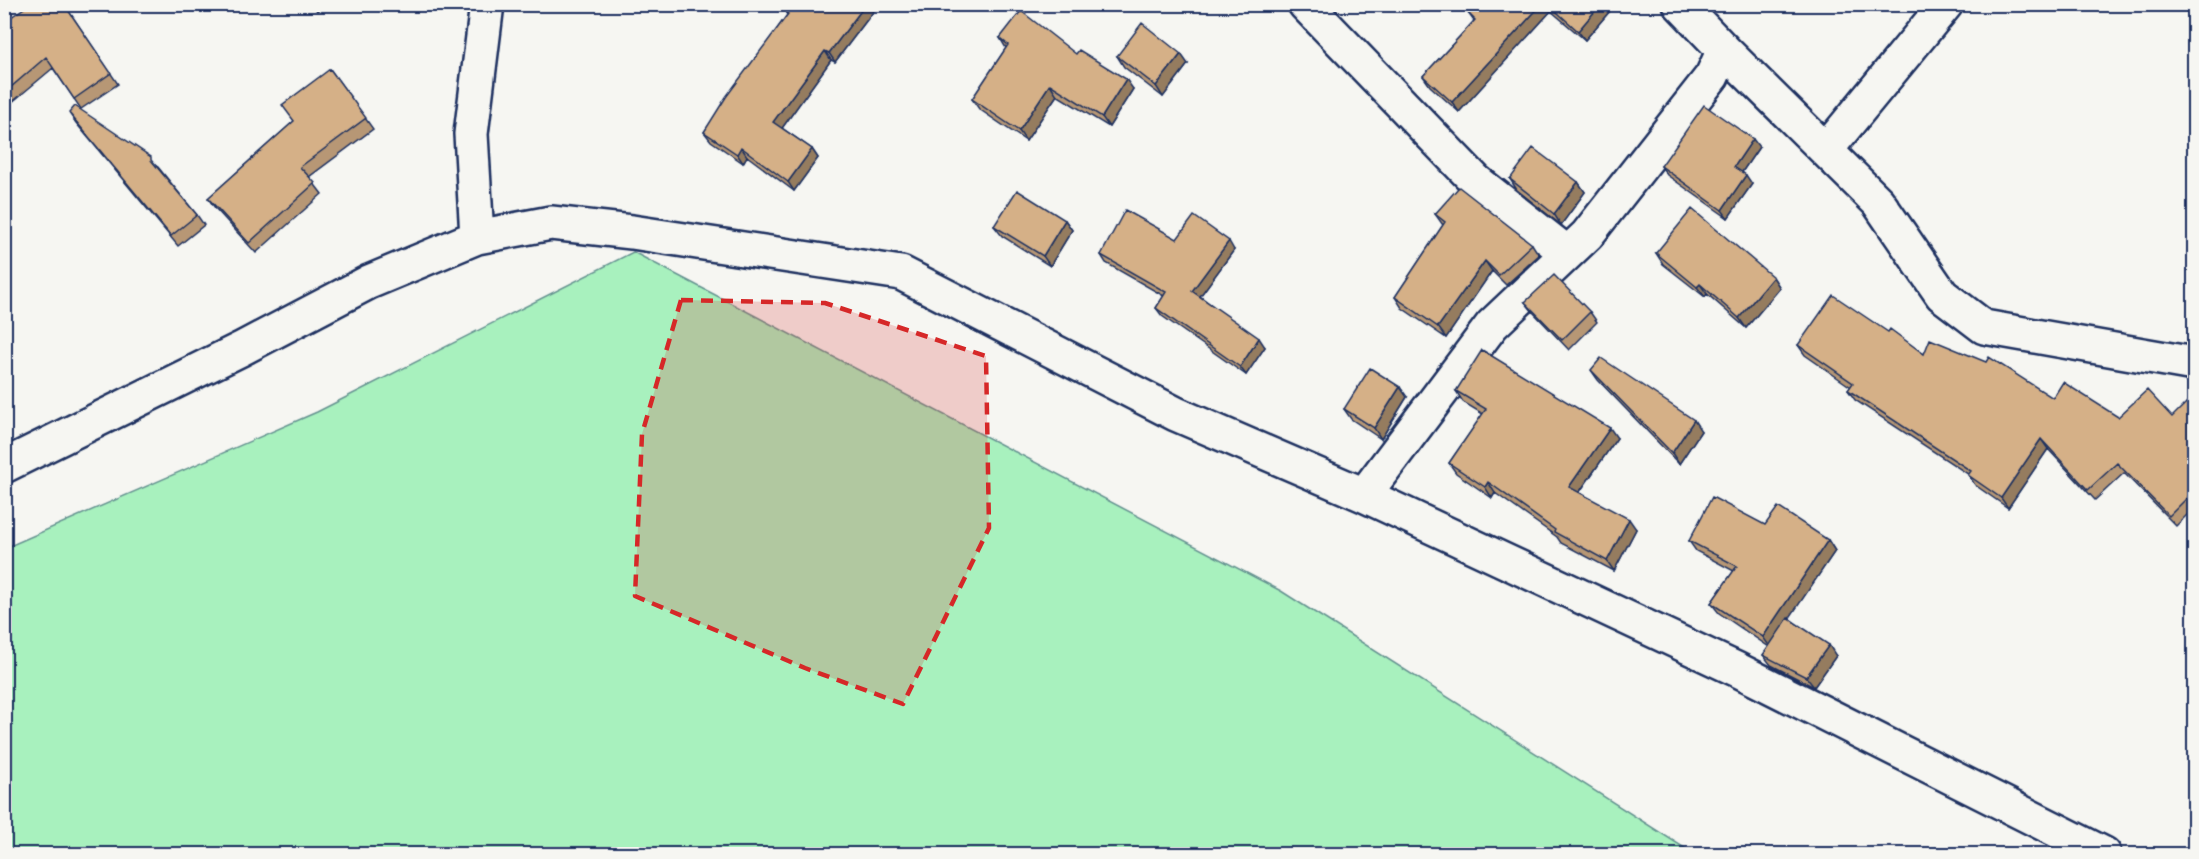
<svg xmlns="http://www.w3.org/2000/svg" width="2199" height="859" viewBox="0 0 2199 859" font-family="'Playpen Sans',sans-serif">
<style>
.green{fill:#a8f1be;stroke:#62908e;stroke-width:1.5}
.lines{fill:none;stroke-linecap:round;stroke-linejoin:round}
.minor-casing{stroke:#1b2f5e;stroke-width:38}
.minor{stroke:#f6f6f2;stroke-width:33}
.wall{fill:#b79774;stroke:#1b2f5e;stroke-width:1.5}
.shaded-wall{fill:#957b5e;stroke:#1b2f5e;stroke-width:1.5}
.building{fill:#d5b087;stroke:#1b2f5e;stroke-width:1.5}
.marked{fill:#d62828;fill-opacity:0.2;stroke:#d62828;stroke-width:4.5;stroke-dasharray:12 8;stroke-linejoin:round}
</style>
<rect width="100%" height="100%" fill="#f6f6f2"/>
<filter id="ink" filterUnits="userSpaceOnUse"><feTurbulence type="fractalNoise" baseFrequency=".0167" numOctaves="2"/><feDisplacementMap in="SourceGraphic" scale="12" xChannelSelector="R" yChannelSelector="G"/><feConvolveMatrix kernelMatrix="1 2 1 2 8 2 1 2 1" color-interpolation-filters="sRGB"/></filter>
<g filter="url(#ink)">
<path class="green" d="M633 252 1281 591 1694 854H5V548L317 412Z"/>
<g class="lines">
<defs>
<path id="minor" d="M1305 4 1476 181 1567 253
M1724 50 1878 202 1942 295 1984 327 2194 364
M1826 150 1946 4
M477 237 471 134 487 4
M4 466 241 349 369 282 477 237 551 223 632 232 901 273 1176 414 1364 495 1736 669 2104 854
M1364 495 1492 325 1587 235 1712 76 1724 50 1680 4"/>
</defs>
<use href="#minor" class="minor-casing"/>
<use href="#minor" class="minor"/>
</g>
<path class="wall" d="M64 4 118 84 81 109 53 68 4 109V22Z
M312 4H327L317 11Z
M792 4H879L835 62 831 60 782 128 812 149 818 158 794 191 747 156 743 163 711 141 704 132 787 15 786 13Z
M1477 4H1616L1585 40 1551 11 1459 112 1430 86 1423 76 1474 21 1468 13Z
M1000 38 1076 54 1133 89 1109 127 1057 95 1026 141 979 109 972 99 1006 48Z
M1117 56 1188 64 1163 97 1124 67Z
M330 69 373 129 309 177 322 194 256 253 215 208 208 198 294 121Z
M69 113 158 167 197 215 204 225 178 246 76 123Z
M1759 147 1742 172 1752 184 1728 218 1667 175 1661 166Z
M1510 179 1578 182 1585 192 1561 225 1517 190Z
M1435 214 1532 244 1539 255 1506 285 1492 271 1446 338 1402 308 1395 297 1443 225Z
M1065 220 1072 230 1050 266 1002 236 994 226Z
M1177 239 1234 250 1200 296 1265 347 1246 375 1162 316 1156 308 1164 296 1106 263 1101 255Z
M1656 253 1773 277 1780 288 1746 328 1707 294 1705 297 1663 264Z
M1525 302 1590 312 1597 322 1569 350 1533 312Z
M1888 332 1924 354 2053 398 2118 417H2172L2194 410V508L2176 526 2124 473 2095 500 2048 449 2008 508 1975 485 1968 474 1855 400 1848 390 1851 387 1805 355 1798 345Z
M1591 370 1701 431 1679 464 1598 380Z
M1456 391 1617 438 1579 493 1636 529 1614 571 1561 543 1557 537 1495 493 1492 498 1456 473 1449 463 1483 414 1463 402Z
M1407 397 1381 439 1351 419 1344 409Z
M1765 525 1828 540 1835 551 1789 618 1836 656 1814 687 1771 665 1763 655 1769 647 1719 613 1711 603 1734 571 1696 551 1689 541Z"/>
<path class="shaded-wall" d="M866 4H879L835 62 829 53Z
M1542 4H1546L1551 11 1459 112 1452 102Z
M1601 4H1616L1585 40 1578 31Z
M825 51 831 60 780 131 773 122Z
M1181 54 1188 64 1163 97 1156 86Z
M1126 79 1133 89 1109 127 1102 117Z
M1050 84 1057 95 1026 141 1019 131Z
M1753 139 1759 147 1740 175 1734 167Z
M741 147 747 156 743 163 737 154Z
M812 149 818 158 794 191 788 182Z
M1746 175 1752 184 1728 218 1722 210Z
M1578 182 1585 192 1561 225 1554 214Z
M1065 220 1072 230 1050 266 1043 256Z
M1229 241 1234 250 1198 299 1192 291Z
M1485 261 1492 271 1446 338 1438 327Z
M1773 277 1780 288 1746 328 1739 318Z
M1700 284 1707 294 1705 297 1697 287Z
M1259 338 1265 347 1246 375 1240 367Z
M1400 387 1407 397 1381 439 1374 428Z
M1694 420 1701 431 1679 464 1672 453Z
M1610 428 1617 438 1576 497 1569 487Z
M2041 439 2048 449 2008 508 2001 498Z
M1488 482 1495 493 1492 498 1485 487Z
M1629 519 1636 529 1614 571 1607 561Z
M1828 540 1835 551 1770 647 1763 637Z
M1829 645 1836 656 1814 687 1806 677Z"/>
<path class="building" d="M30 4H64L111 73 74 99 46 57 4 93V22Z
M792 4H866L829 53 825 51 773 122 812 149 788 182 741 147 737 154 704 132 726 97 788 14 786 13Z
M1477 4H1542L1452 102 1423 76 1475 20 1468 13Z
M1548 4H1601L1578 31Z
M1021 11 1076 54 1079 50 1126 79 1102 117 1050 84 1019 131 972 99 1008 45 1000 38Z
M1142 23 1181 54 1156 86 1117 56Z
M330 69 366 118 300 167 315 183 249 243 208 198 294 121 282 105Z
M1704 105 1753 139 1734 167 1746 175 1722 210 1661 166Z
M75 106 151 157V160L197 215 171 236 69 113Z
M1533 148 1578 182 1554 214 1510 179Z
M1459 187 1532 244 1499 275 1485 261 1438 327 1395 297 1445 222 1435 214Z
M1017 190 1065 220 1043 256 994 226Z
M1692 209 1773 277 1739 318 1700 284 1697 287 1656 253Z
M1125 210 1177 239 1194 216 1229 241 1192 291 1259 338 1240 367 1156 308 1166 292 1101 255Z
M1554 275 1590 312 1562 340 1525 302Z
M1833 295 1888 332 1890 329 1924 354 1930 339 1986 362 1989 357 2053 398 2063 382 2118 417 2147 390 2172 417 2187 402 2194 410V491L2169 516 2117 463 2088 490 2041 439 2001 498 1968 475 1971 471 1848 390 1853 383 1798 345Z
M1482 350 1610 428 1569 487 1629 519 1607 561 1554 532 1555 530 1488 482 1485 487 1449 463 1486 409 1456 391Z
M1601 358 1694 420 1672 453 1591 370Z
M1370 368 1400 387 1374 428 1344 409Z
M1712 497 1765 525 1778 507 1828 540 1763 637 1711 603 1737 566 1689 541Z
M1788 618 1829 645 1806 677 1763 655Z"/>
</g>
<path class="marked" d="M681 300 825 303 986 356 989 528 903 704 805 668 635 596 642 434Z"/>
<rect width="2199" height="859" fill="none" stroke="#f6f6f2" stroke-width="24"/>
<rect x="12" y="12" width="2175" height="835" fill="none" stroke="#1b2f5e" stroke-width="2" filter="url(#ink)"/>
</svg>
